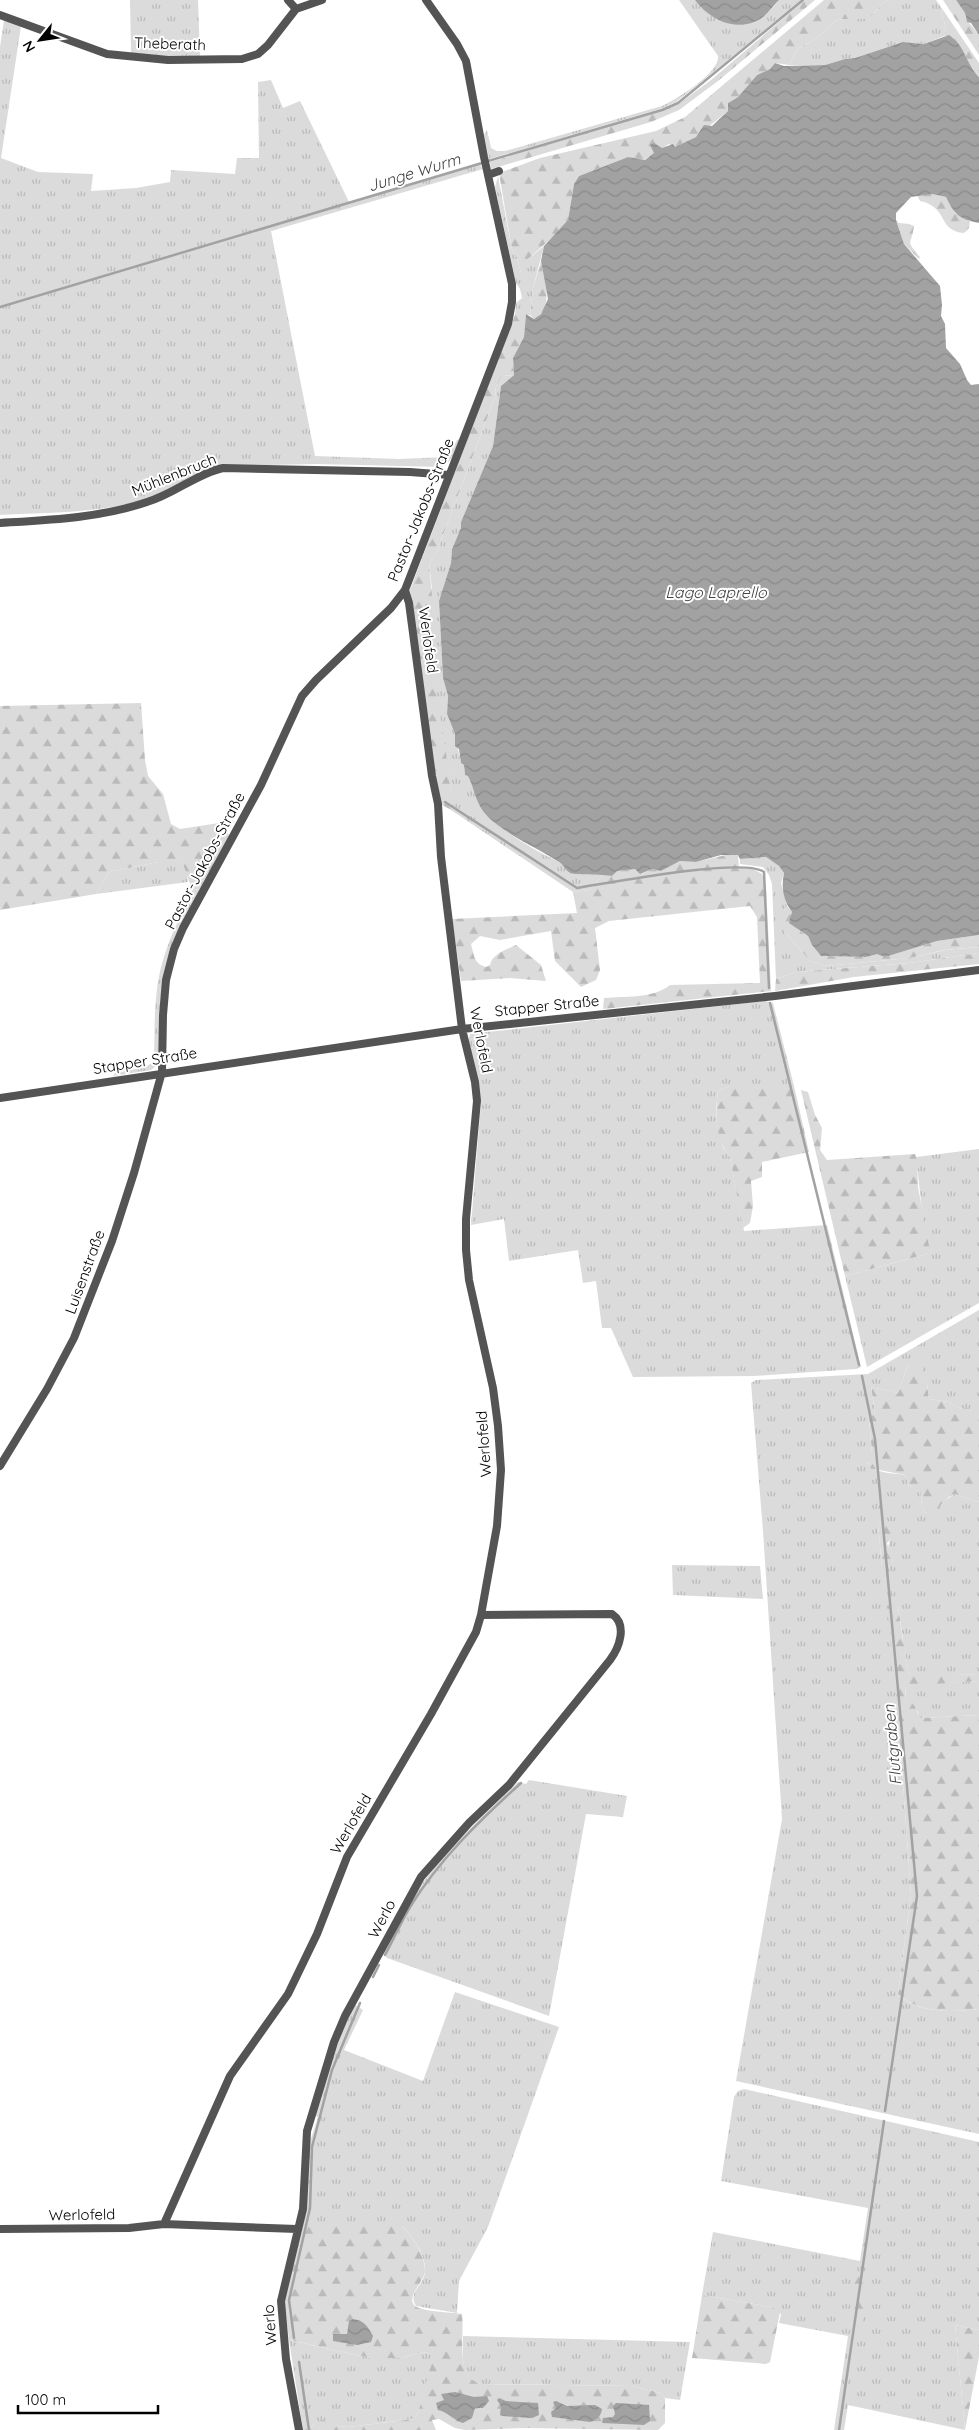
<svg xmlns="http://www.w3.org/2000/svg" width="979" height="2430" viewBox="0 0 979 2430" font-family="Quicksand,sans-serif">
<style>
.grass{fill:url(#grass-tufts);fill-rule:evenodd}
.forest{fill:url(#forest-firs)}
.water{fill:url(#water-waves)}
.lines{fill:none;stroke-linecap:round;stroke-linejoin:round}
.stream{stroke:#a2a2a2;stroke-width:2.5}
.street{stroke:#545454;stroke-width:8}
.labels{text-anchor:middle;stroke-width:4;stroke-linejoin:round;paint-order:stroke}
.street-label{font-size:15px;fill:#000;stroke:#fff}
.water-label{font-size:16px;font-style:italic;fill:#434343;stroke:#fff}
</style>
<defs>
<pattern id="grass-tufts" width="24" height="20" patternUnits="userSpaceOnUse" patternTransform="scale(1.25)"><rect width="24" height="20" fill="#dbdbdb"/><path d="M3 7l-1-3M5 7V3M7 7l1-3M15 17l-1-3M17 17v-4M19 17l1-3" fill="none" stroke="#bababa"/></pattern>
<pattern id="forest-firs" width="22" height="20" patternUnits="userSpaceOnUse" patternTransform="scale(1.25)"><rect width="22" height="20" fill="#dbdbdb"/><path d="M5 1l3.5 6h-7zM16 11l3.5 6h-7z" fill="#bababa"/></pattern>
<pattern id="water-waves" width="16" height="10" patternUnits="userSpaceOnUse" patternTransform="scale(1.25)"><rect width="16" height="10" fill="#a2a2a2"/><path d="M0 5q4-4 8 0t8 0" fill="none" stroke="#8a8a8a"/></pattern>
</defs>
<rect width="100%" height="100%" fill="#fff"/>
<path class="grass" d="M130 0H198L200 56 158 57 131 54Z
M679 0H695C710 21 740 33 762 17 769 13 774 6 779 0H802L676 102 660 109 489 159 484 135 487 130 491 148 497 151H505L662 106C676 99 720 73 718 56Z
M889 0H936L943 10 941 12 946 28 944 36 924 44 903 42 855 58 845 59 825 65H789L797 49 817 38 835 21 842 19H869L883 3Z
M4 20 21 26 1 158 38 172 93 174 91 191 136 188 170 182 171 170 235 174 237 158H259L258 82 271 80 283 108 300 101 349 202 479 163 483 169 271 231 315 456 399 459 448 457 457 440 460 439C456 450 453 461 442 467L317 464 219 466C194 471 174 491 149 498 99 514 51 512 0 515V47Z
M498 176 512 250 516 254 521 273 528 259 544 246 533 288 530 315H515L516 303 522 298 520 289 516 283 495 187Z
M514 375 501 386 493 446 461 522V528L452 549 451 563 439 601 443 678 448 696 447 714 455 734 461 763 464 765 465 775H468C476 791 479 807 492 820 503 831 527 845 541 853 552 859 563 861 569 873L603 874 590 890 573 892 451 810V792L423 608 432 588 429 564 437 551 495 397 496 386 502 376Z
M766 857 779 866 784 873 781 883 787 906 784 911V931L810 961 825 966 910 958 945 950 979 947V953L909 963 796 972 776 979 772 884 769 875 763 867 740 864V859Z
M158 862H181L186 868 188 882 96 894 109 872Z
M193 889 199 890C179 928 165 960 160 1003 158 1022 164 1047 157 1065L151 1070 113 1076 115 1073 146 1067 154 1061C155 1027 153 990 164 957 171 933 183 912 193 889Z
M765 1001 773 1003 794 1086H730L718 1091 716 1108 717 1124 723 1147 730 1157 744 1231 827 1225 861 1367 856 1369 754 1376 633 1377 611 1328H602L596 1281 583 1283 578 1250 509 1261 504 1219 471 1225 481 1103 468 1042 470 1034Z
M979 1149V1303L867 1367 845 1276 927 1254 916 1157Z
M979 1310V1417L974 1415 971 1411 961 1409 949 1402 929 1399 927 1383 908 1365 898 1393 871 1387 875 1412 869 1420 872 1452 868 1464C877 1474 893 1473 905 1475L909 1486 921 1491 922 1509 926 1513 942 1505 944 1501 955 1494 979 1502V1674L909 1677 898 1606V1713L911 1895 898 1994C919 2014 951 2012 979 2009V2134L736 2081 782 1819 763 1531 751 1383 756 1380 868 1374ZM882 1521 890 1539 888 1549 893 1561 882 1567 878 1525Z
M672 1565 760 1566 763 1599 673 1595Z
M979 1681V1715L919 1718 918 1712 906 1699 905 1685Z
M529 1780 627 1796 623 1817 586 1814 549 2016 387 1958 383 1953C393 1935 401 1915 412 1898 441 1854 481 1818 518 1782L526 1784Z
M455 1992 559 2027 488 2227 459 2281 457 2313 416 2306C407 2292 425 2285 425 2271 426 2255 413 2237 402 2226H303L308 2148 318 2117 314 2115 335 2047 354 2004 363 2010 344 2050 423 2081Z
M744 2089 979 2142V2330L955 2325 965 2430 848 2405 844 2430H834L848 2336 779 2323 781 2314 771 2307 702 2295 713 2232 860 2261 868 2208 721 2181 734 2097 738 2091Z
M463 2336 690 2342 680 2400 665 2398 661 2393 631 2386 480 2384C459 2376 463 2354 463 2336Z
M289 2340 370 2358H402L421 2352 430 2353 434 2357 418 2413 414 2419 348 2427C336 2426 327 2423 315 2423L308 2430H303Z"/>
<path class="forest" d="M805 0H815L718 81 679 110 651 122 491 169 490 162 677 105 711 80Z
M824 0H889L883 3 869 19H842L835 21 817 38 797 49 789 65 775 63 770 69 757 75 738 97 728 103V111L696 137 675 147 669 144 644 160 628 157 579 176 574 184 568 220 564 227 528 259V268L521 273 516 254 512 250 499 173 540 158 656 131 685 117Z
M943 0H956L965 13 966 19 979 35V55Z
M943 10 979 63V77C967 65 966 50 952 37L944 36 946 28 941 12Z
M932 194 946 197 955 213 970 221 969 228 964 233C937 231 949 207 920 201L917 195Z
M896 220 899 223 909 224 914 226C911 248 905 238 920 257L919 259 904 244Z
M541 261C544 282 555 307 534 319L530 315 533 288Z
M526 314 524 337 513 358 514 375 502 376 496 386 495 397 437 551 429 564 432 595 423 609 445 746 451 792V810L439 803 410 590 515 315Z
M141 703 145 760 148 776 163 794 171 824 180 829 219 823 230 836 199 890 193 889C187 880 187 870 181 862H158L109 872 96 894 0 910V706Z
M730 854 738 855 739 868 753 869 762 874 766 885 771 991 603 1009 604 998C626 996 652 999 670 985L760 983 757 917 750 906 609 921 595 928 600 970 596 980 581 987 555 961 551 931 500 940 480 936 471 944C474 955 474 964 486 967L490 965C492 954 506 950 516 945L541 965 546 981 510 978 461 981 452 919 577 913 573 892 590 890 603 874 612 876 616 871 635 869 641 874 652 869 661 871 680 861 696 862Z
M787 906 792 912C790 922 799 932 808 936L812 945 821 956 866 957 877 953 885 957 937 941 979 935V947L944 950 910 958 825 966 810 961 784 931V911Z
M979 953V964L854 977 775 991 776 979 796 972 909 963Z
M776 1085 794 1086 809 1152 762 1162V1177L751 1181 753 1206 750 1223 743 1228 730 1157C715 1138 715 1114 718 1091L730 1086Z
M801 1090 808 1092 815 1115 822 1128 820 1150 827 1160 915 1154 917 1160 918 1187 929 1246 927 1254 845 1276Z
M915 1361 920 1362 926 1377 929 1399 949 1402 961 1409 967 1408 979 1417V1502L955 1494C942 1498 941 1513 926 1513L922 1509 921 1492 909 1486 905 1475 869 1468 868 1458 872 1452 869 1420 875 1412 871 1387 898 1393 908 1365Z
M882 1521 892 1523 895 1528 893 1537 887 1543 893 1561 887 1568 882 1567 878 1525Z
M891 1602 898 1606 903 1640 908 1645 905 1651 909 1676 979 1674V1681L905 1686 906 1699 914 1705 920 1718 979 1715V2009C951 2012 920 2014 898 1994L911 1895 898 1713 887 1606Z
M303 2226H402C413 2237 425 2254 425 2271 425 2281 405 2297 415 2306 423 2312 451 2312 462 2314 465 2336 454 2374 480 2384L631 2386 661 2393 665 2398V2423L658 2430 526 2428 465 2430 455 2428 439 2419 432 2420 436 2430H308L315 2423 323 2420 338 2426 348 2427 414 2419 418 2413 433 2357 430 2353 421 2352 402 2358H370L289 2340 284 2301Z
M858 2275 864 2276C868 2292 869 2314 859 2327L851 2324 850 2283Z
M702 2295 771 2307 780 2312 770 2362 766 2364 692 2358Z
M955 2325 979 2330V2357L965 2430Z"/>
<path class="water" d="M695 0H779C774 5 769 12 763 17 740 34 710 21 695 0Z
M956 0H979V35L971 23 967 22 965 13Z
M949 35C965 45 966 64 979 77V223C959 219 954 214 946 197L932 194 911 197 896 213V220L904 244 940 286 942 305 941 316 945 324 946 348 960 364 967 380 971 385 979 384V935L937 941 885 957 877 954 866 957 821 956 812 945 808 936 789 923 792 912C783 900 781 887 784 873L779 866 766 857 740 859 738 855H721L696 862 680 861 661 871 652 869 640 874 635 869 617 871 612 876C604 874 572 875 570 873 566 871 564 865 559 862 537 847 500 833 483 811 475 800 474 787 468 776L465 775 464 765 461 763 459 749 455 746V734L447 714 448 696 443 678 439 601 451 563 452 549 461 528V522L493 446 501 386 514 375 513 358 524 337 526 314 534 319 541 314 548 299 541 261 544 246 568 220 574 184 579 176 628 157 645 160 654 153 650 145 654 143 662 148 673 144 675 147 696 137 704 125 712 126 728 111V103L738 97 757 75 770 69 775 63 784 66 825 65 845 59 855 58 903 42 924 44Z
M353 2319C364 2320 368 2327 373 2336L371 2342 357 2345 333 2341V2334H347L349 2321Z
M455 2392 474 2397 487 2396 489 2401 483 2408H475L472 2418 463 2423C453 2420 448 2412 438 2410L436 2403 444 2400 441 2394Z
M499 2398 506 2401 538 2403 539 2415 532 2418 502 2416 500 2415 501 2406 497 2400Z
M556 2401 567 2406 595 2405 602 2409C601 2416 597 2420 590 2422L552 2417 551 2412 556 2408 553 2402Z
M616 2403 649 2405 650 2421 644 2425 602 2423 603 2418 613 2417 615 2414 613 2406Z"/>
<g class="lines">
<path class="stream" d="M488 161 662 110 678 103 803 0
M0 307 482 163
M445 802 577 888C609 883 743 857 764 872L769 988
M770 1003 859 1365
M862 1376 875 1439 917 1896 885 2111
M385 1955C394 1939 401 1922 410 1907 439 1860 480 1820 521 1783
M373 1977 379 1965
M294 2338 289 2300 310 2208 312 2147 332 2070 360 2003
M299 2362 309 2430
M839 2430 884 2121"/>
<path class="street" d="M288 0 296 9
M0 15 107 54 168 60 242 59 258 54 268 45 296 9 322 0
M488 175 499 171
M0 523C49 520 100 518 147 502 174 494 196 474 223 468L410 472 449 475
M0 1098 462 1029 775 996 979 970
M0 1466 47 1389 74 1338 112 1241 134 1173 162 1072 163 1015 166 980 174 949 183 928 261 785 302 696 316 680 391 608 405 590 508 324 512 302V284L484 157 466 61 457 44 426 0
M164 2224 297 2229
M0 2229 129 2228 164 2224 230 2076 288 1994 317 1934 347 1857 431 1714 476 1632 481 1615 497 1526 501 1470 498 1426 493 1388 469 1280 466 1250V1219L477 1101 475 1082 462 1029 441 857 438 804 432 776 409 603 405 590
M299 2430 286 2359 281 2301 303 2209 307 2131 334 2042 345 2016 421 1877 469 1823 509 1785 610 1660C619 1648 628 1625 612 1614L481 1615"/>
</g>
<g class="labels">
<g class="street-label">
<text transform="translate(170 44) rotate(2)" y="5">Theberath</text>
<text transform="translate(174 475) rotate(-22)" y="5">Mühlenbruch</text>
<text transform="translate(421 510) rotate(-68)" y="5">Pastor-Jakobs-Straße</text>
<text transform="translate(428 640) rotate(82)" y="5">Werlofeld</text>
<text transform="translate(205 861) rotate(-62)" y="5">Pastor-Jakobs-Straße</text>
<text transform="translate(547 1006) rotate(-6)" y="5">Stapper Straße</text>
<text transform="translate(481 1040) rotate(79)" y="5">Werlofeld</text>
<text transform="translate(145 1061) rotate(-9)" y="5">Stapper Straße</text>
<text transform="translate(85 1272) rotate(-70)" y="5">Luisenstraße</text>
<text transform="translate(484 1444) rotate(-94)" y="5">Werlofeld</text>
<text transform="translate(351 1824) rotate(-60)" y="5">Werlofeld</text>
<text transform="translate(382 1919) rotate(-62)" y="5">Werlo</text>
<text transform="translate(82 2215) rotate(-1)" y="5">Werlofeld</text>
<text transform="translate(270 2325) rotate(-94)" y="5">Werlo</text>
</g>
<g class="water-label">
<text transform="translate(414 172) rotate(-17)" y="6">Junge Wurm</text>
<text x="716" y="598">Lago Laprello</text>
<text transform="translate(892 1745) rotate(-95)" y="6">Flutgraben</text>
</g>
</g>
<g transform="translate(40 40) rotate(240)" stroke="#ffffff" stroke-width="4" paint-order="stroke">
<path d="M0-4L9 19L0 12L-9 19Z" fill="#000000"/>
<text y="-8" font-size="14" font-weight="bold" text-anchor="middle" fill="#000000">N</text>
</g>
<path d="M18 2405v8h140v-8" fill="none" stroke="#000000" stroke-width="2.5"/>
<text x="25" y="2405" font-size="15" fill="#000000" stroke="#ffffff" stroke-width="4" paint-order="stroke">100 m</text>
</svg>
